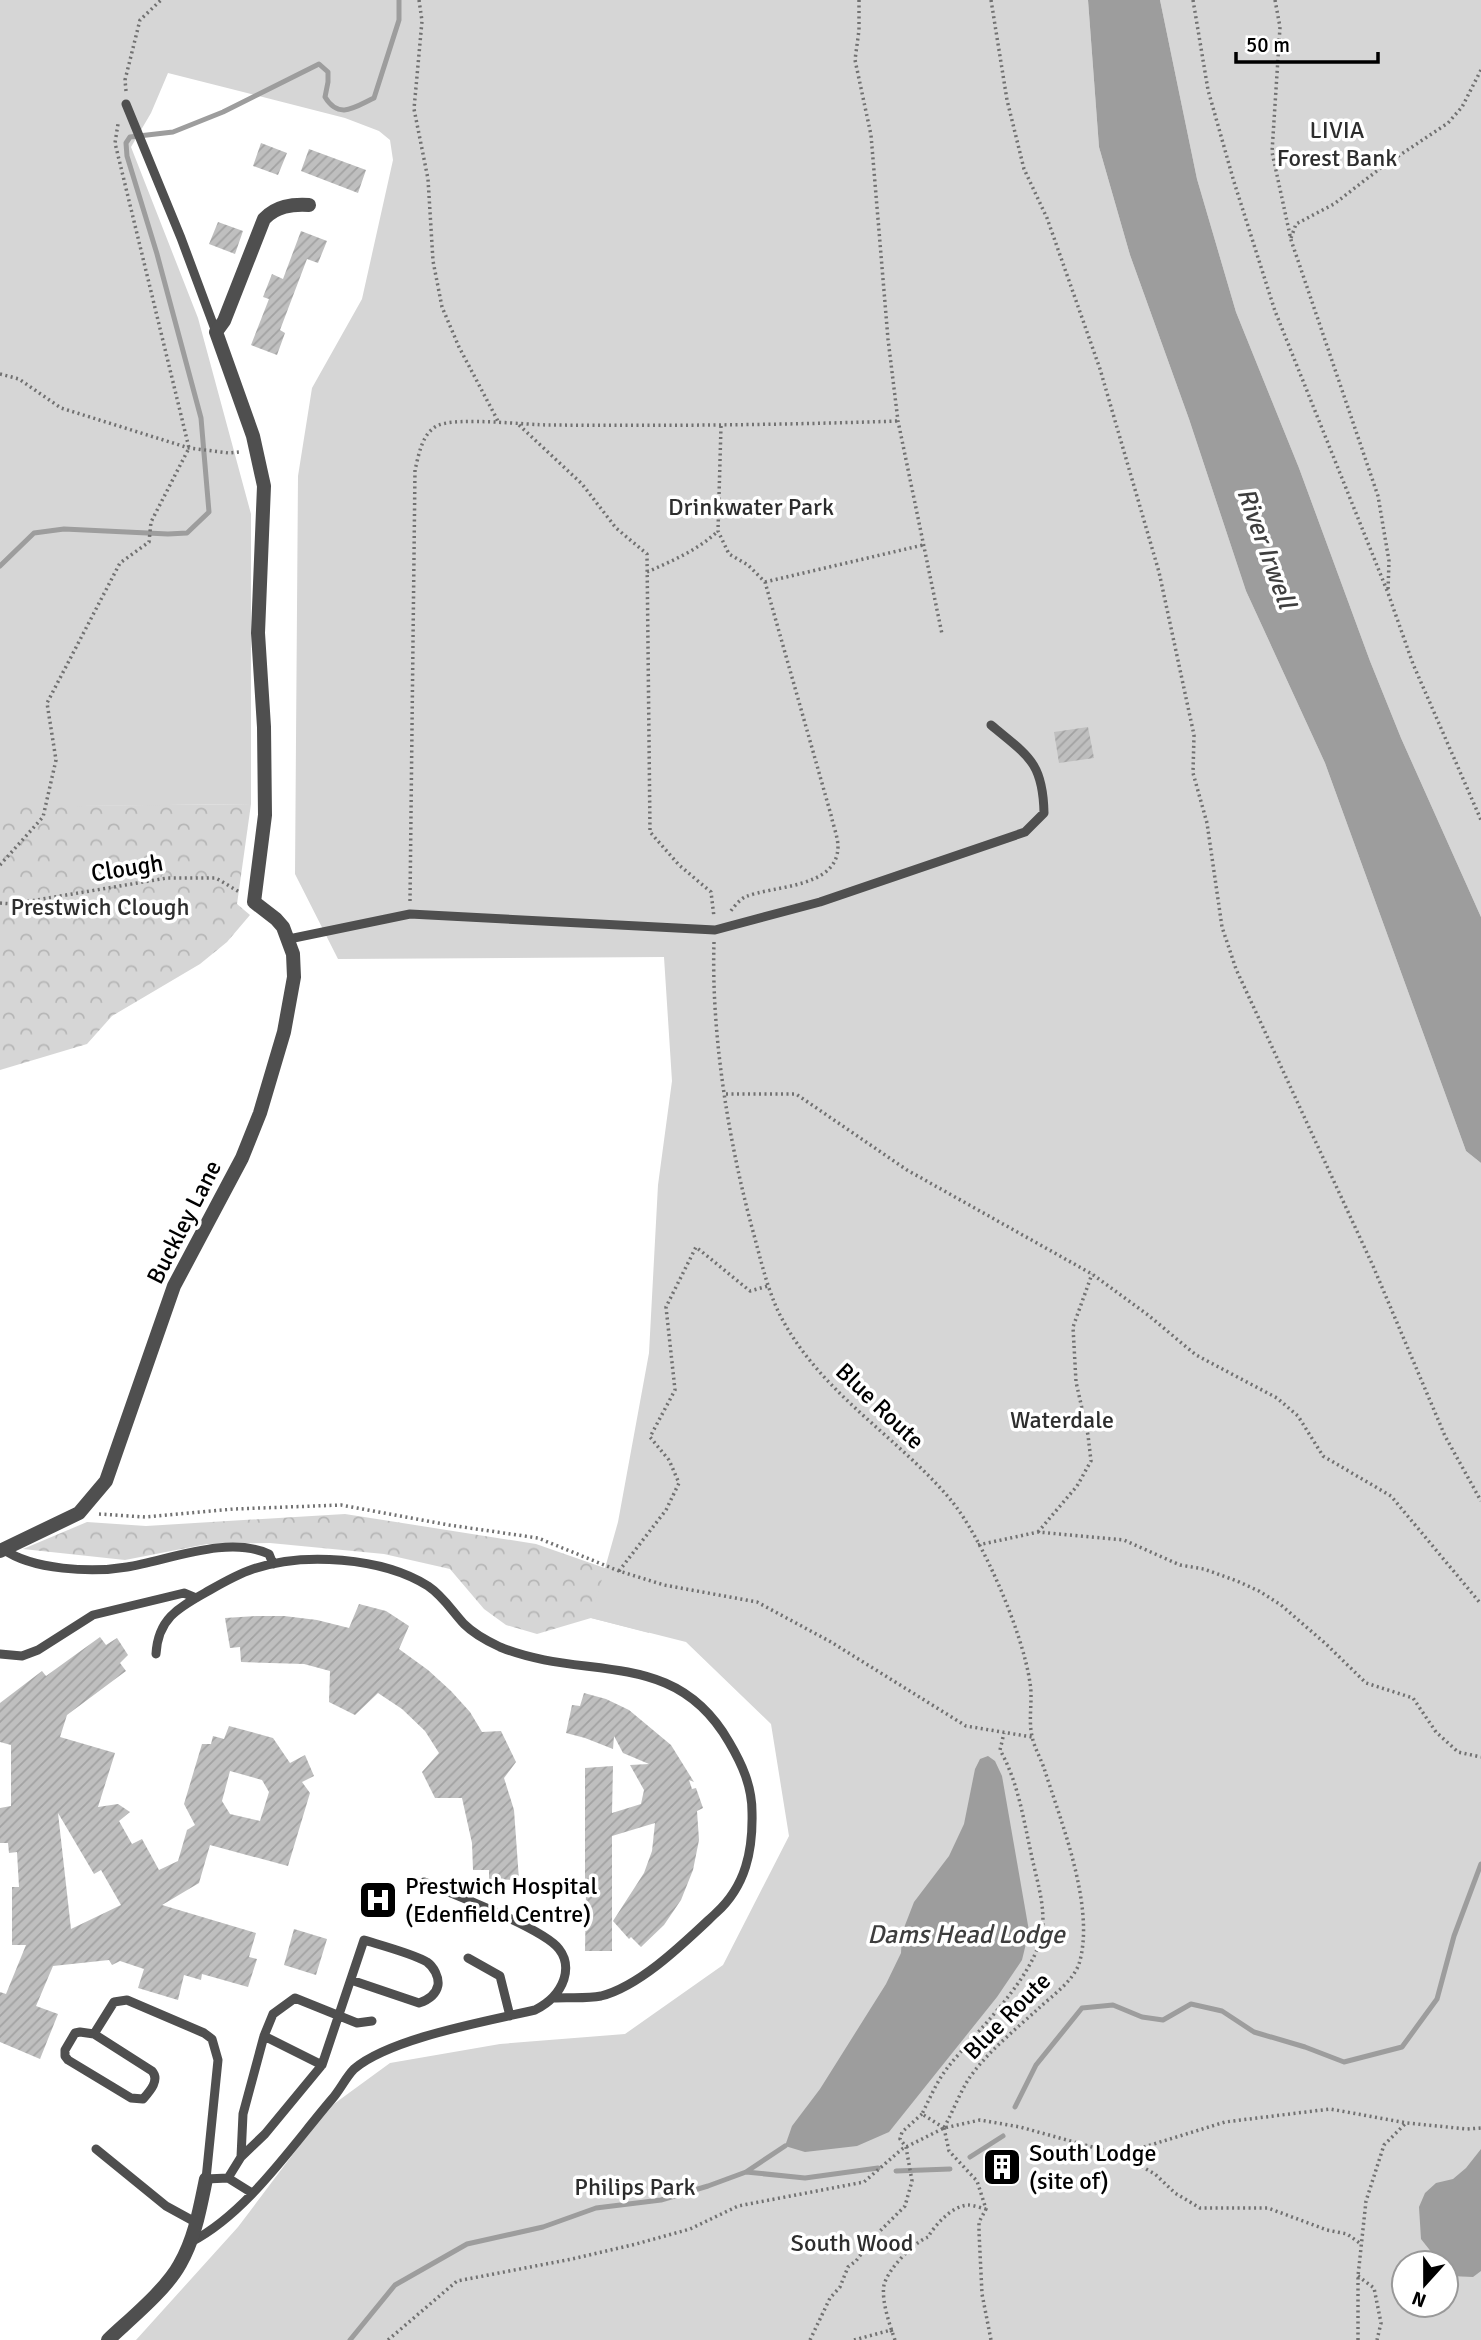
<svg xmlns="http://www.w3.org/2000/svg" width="1481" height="2340" viewBox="0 0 1481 2340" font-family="Signika,sans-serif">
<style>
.forest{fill:url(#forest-crowns)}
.park{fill:#d6d6d6;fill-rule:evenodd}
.water{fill:#9d9d9d}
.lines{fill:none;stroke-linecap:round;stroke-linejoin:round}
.stream{stroke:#9d9d9d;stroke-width:5}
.building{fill:url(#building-hatch);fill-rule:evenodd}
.path{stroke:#717171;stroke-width:3.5;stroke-dasharray:2 3.5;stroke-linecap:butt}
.lane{stroke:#4f4f4f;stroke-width:9}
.street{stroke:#4f4f4f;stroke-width:14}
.labels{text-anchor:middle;stroke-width:7;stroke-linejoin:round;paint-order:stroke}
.park-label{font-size:24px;fill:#2d2d2d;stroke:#fff}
.street-label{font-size:24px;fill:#000;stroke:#fff}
.poi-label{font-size:24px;fill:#000;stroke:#fff;text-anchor:start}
.water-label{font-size:26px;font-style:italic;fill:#3e3e3e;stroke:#fff}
</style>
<defs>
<pattern id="forest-crowns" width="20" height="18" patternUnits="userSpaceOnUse" patternTransform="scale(1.75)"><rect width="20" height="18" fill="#d6d6d6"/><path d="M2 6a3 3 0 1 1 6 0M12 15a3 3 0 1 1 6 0" fill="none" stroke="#b6b6b6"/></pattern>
<pattern id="building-hatch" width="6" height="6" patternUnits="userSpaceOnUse" patternTransform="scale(1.75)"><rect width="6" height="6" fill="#bfbfbf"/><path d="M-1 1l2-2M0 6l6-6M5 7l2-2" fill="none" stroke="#a2a2a2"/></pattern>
</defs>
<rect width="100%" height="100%" fill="#fff"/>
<path class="forest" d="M0 385 39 806 251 804 237 904 250 915 227 942 200 964 112 1016 87 1044 0 1070Z
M345 1514 536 1544 662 1588 649 1633 591 1618 537 1634 506 1625 484 1609 450 1569 384 1554 270 1543 207 1544 125 1560 23 1549 87 1522 146 1526Z"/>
<path class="park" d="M0 0H1088L1099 147 1130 255 1189 419 1246 591 1325 763 1466 1151 1481 1163V2340H136L238 2227 327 2109 390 2063 500 2044 625 2034 723 1965 789 1836 771 1724 686 1642 591 1618 618 1522 649 1353 658 1185 672 1081 664 957 338 959 295 874 298 476 312 388 362 299 393 160 390 140 379 131 345 118 168 73 151 113 131 147 198 318 251 514V804L0 807ZM1404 2263H1446V2305H1404Z
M1160 0H1481V917L1401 738 1370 661 1299 468 1236 312 1197 179Z"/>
<path class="water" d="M1088 0H1160L1197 179 1236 312 1299 468 1370 661 1401 738 1481 917V1163L1466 1151 1325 763 1246 591 1189 419 1130 255 1099 147Z
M988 1756 995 1761 1002 1776 1029 1931 1022 1960 997 1997 889 2132 857 2146 805 2152 785 2146 792 2126 820 2089 886 1984 901 1953 902 1933 914 1902 949 1856 964 1824 975 1769 980 1759Z
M1481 2149V2271L1473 2277 1450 2276 1446 2271V2263H1440L1421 2239 1419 2207 1425 2193 1436 2183 1453 2179 1466 2168Z"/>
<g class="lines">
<path class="stream" d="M0 566 34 533 64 529 168 534 187 533 209 512 201 418 157 254 127 156 126 143 130 137 173 132 223 112 319 64 328 72V82L325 97C339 120 355 107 374 98L399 20V0
M1015 2107 1036 2065 1082 2008 1113 2005 1142 2017 1163 2020 1191 2004 1222 2011 1254 2032 1305 2047 1344 2062 1402 2047 1437 1999 1454 1936 1481 1864
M970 2157 1003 2136
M896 2171 950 2169
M746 2172 785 2146
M350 2340 395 2285 467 2244 543 2227 596 2208 661 2200 708 2186 746 2172 805 2178 878 2168"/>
</g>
<path class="building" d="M261 143 287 153 278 175 253 166Z
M309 149 366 170 358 193 301 171Z
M218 222 243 231 235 254 209 244Z
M301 231 327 241 318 263 307 259 280 330 285 333 277 355 251 345 269 299 263 297 272 274 283 279Z
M1088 727 1094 758 1059 763 1054 732Z
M359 1604 386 1611 409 1626 399 1649 428 1670 451 1691 470 1712 482 1732 501 1731 516 1762 504 1778 514 1810 519 1880 489 1879V1870H473L472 1843 462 1798H435L422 1772 439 1753 425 1731 402 1709 378 1693 355 1715 329 1702 330 1671 304 1664 241 1662 240 1647 230 1648 225 1618 256 1616H284L317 1620 349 1628Z
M100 1637 106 1645 117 1638 128 1655 120 1663 126 1671 67 1715 60 1737 115 1753 98 1807 118 1804 130 1812 119 1821 132 1844 142 1839 159 1870 178 1861 187 1830 195 1825 184 1804 202 1744H211L213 1736 224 1739 229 1726 273 1738 290 1763 305 1755 314 1776 302 1782 310 1793 288 1866 210 1845 199 1883 162 1905 256 1933 249 1957 257 1959 248 1987 202 1974 201 1980 184 1975 178 2000 138 1988 144 1969 120 1961 112 1965 109 1960 53 1966 36 2006 58 2014 40 2059 0 2042V1992L6 1994 26 1945H12V1887H19L17 1852 9 1853 8 1843H0V1808L11 1806V1745L0 1742V1703L42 1671 46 1676ZM230 1771 262 1780 269 1792 260 1821 230 1814 222 1801ZM58 1813 94 1874 101 1870 121 1905 71 1929Z
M584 1693 606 1699 629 1710 671 1745 694 1782 689 1780 692 1789 696 1788 703 1808 697 1811 699 1840 693 1870 681 1900 664 1925 641 1947 631 1937 629 1939 613 1921 644 1873 652 1851 655 1823 612 1836V1951H585L586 1892 577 1886 585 1882V1768L613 1766 612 1813 641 1804 644 1790 630 1765 649 1764 623 1753 614 1736 613 1749 585 1738 566 1733 572 1705 580 1706Z
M294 1929 327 1939 316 1975 284 1965Z
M1011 2156 1014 2174 992 2178 989 2160Z"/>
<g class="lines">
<path class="path" d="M419 0 422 21 414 109 428 179 433 261 442 307 459 347 499 423
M859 0V30L855 60 871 135 888 339 898 421 942 634
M991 0 1007 100 1024 169 1047 218 1100 369 1159 572 1194 735 1193 773 1207 823 1222 927 1236 969 1373 1266 1445 1436 1481 1501
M1193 0 1208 90 1234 182 1275 311 1388 593 1413 664 1481 820
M1275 0 1280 27 1272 152 1291 240 1378 496 1389 561 1388 591
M126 91 125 80 140 20 161 0
M1291 238 1296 224 1334 204 1382 167 1448 123 1462 107 1481 70
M0 374 19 379 61 408 189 448 229 453 240 452
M519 425 582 484 616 528 647 554 650 832 679 865 711 892 714 917
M721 426 718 531 729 554 748 565 765 582 831 815C833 825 838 837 838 847 837 889 773 885 745 897 739 900 734 907 730 912
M647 572C672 561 698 550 718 531
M765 582 923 545
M0 865 43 817 56 760 47 703 120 563 149 542 151 522 189 448 115 143 118 124
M410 901 415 470C419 454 422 432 439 425 459 417 526 425 551 425 667 426 782 425 898 421
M0 903 13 904 167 878H216L241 893
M714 942C711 1035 729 1145 754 1235 761 1261 767 1287 778 1311 817 1391 895 1434 950 1499 982 1537 1023 1633 1030 1683 1033 1700 1028 1719 1032 1736 1034 1747 1040 1757 1044 1768 1061 1822 1096 1908 1079 1964 1073 1981 1052 1996 1039 2008 1016 2029 985 2054 968 2080 959 2095 952 2113 944 2128
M726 1094H796L907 1170 1092 1274 1148 1315 1196 1355 1277 1398 1298 1416 1323 1456 1391 1496 1481 1604
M99 1514 145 1517 234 1509 341 1505 449 1525 538 1538 619 1571 664 1585 757 1602 831 1642 966 1726 1032 1737
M1038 1532 1077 1486 1091 1461 1088 1435 1076 1382 1073 1327 1092 1274
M978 1545 1038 1532 1124 1540 1180 1565 1204 1569 1237 1581 1259 1591 1281 1605 1326 1644 1366 1683 1413 1698 1436 1732 1458 1752 1481 1757
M619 1571 666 1510 679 1483 669 1460 650 1437 675 1390 666 1307 696 1247 750 1291 768 1286
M944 2128 922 2114C930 2098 937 2081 948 2067 977 2031 1035 1977 1042 1932 1046 1906 1036 1878 1031 1853 1023 1817 1018 1782 1000 1750L1004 1733
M944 2128 949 2151 977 2181 986 2209 979 2222V2232L982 2294 991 2340
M1117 2153 1131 2151 1225 2122 1330 2109 1407 2123 1467 2129 1481 2128
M1358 2276 1374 2288 1381 2323 1377 2340
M388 2340 457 2281 572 2259 636 2244 690 2229 738 2206 864 2182 902 2149 944 2128 980 2120 1020 2127 1121 2155 1155 2174 1175 2193 1200 2208H1268L1327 2230 1347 2234 1361 2244
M810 2340 830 2298 840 2287 848 2267 856 2261 873 2238 905 2206 912 2181 906 2147 900 2139 902 2132 922 2114
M854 2340 891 2330 892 2332
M895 2340C890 2326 881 2300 884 2285 888 2269 913 2243 928 2237 936 2224 952 2206 968 2205 973 2205 981 2208 986 2209
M1358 2340V2276L1366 2201 1384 2145 1406 2123"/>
<path class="lane" d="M126 104 181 238 216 332
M289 939 410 914 715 930 820 902 1025 832 1044 813C1043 762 1028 756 991 725
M3 1549C32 1570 92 1573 127 1567 169 1560 228 1535 269 1554L273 1564
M0 1654 22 1656 38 1650 93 1615 184 1593 196 1598
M156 1654C158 1617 180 1607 210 1590 224 1582 238 1574 253 1569 303 1552 382 1557 428 1586 443 1596 452 1611 464 1624 474 1634 487 1641 500 1647 585 1682 674 1646 729 1742 742 1764 752 1786 752 1812 753 1850 746 1886 716 1913 686 1941 641 1986 601 1996 586 1999 568 1997 553 1998
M468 1958 500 1976 510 2016
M80 2032 94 2034 152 2071C160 2080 150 2091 143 2099L131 2098 68 2060 65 2056V2050L75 2033Z
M94 2034 114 2002 127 2000 204 2033 212 2039 218 2060 206 2179 228 2178 241 2157 265 2134 322 2065 364 1940C380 1945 414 1954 427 1962 434 1967 439 1977 438 1985 436 1995 428 2000 419 2003L351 1980
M264 2036 273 2014 295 1998 357 2023 372 2021
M96 2149 166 2206 197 2223
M241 2157 243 2114 264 2036 322 2065
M228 2178 252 2193
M191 2242C247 2213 291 2147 332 2099 340 2090 346 2077 354 2069 390 2038 488 2021 535 2010 549 2003 559 1994 564 1979 567 1969 566 1958 559 1949 543 1928 452 1894 424 1882"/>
<path class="street" d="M0 1551 79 1513 106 1481 174 1286 242 1158 260 1113 284 1032 294 977 293 954 283 927 276 919 254 902 265 815 264 727 258 633 264 486 253 436 216 332 224 321 264 219C276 206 292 204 309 205
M108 2340C130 2319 166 2290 180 2264 195 2238 200 2208 206 2179"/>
</g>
<defs>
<symbol id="hospital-square" viewBox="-11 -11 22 22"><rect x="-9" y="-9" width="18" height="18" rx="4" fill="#000" stroke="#fff"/><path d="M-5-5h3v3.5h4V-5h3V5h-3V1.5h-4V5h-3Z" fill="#fff"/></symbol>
<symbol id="building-square" viewBox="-11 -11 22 22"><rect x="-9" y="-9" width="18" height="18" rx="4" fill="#000" stroke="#fff"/><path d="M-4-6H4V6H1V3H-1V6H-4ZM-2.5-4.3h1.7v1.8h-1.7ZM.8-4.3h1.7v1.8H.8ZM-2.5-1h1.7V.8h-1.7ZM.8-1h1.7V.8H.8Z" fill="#fff"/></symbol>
</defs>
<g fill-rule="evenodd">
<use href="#hospital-square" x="356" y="1878" width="44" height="44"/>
<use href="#building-square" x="980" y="2145" width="44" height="44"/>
</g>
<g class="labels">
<g class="park-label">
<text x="1337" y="138">LIVIA<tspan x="1337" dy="28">Forest Bank</tspan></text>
<text x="751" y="515">Drinkwater Park</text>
<text x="100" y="915">Prestwich Clough</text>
<text x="1062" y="1428">Waterdale</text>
<text x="635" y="2195">Philips Park</text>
<text x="852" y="2251">South Wood</text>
</g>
<g class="street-label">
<text transform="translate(127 868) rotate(-9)" y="8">Clough</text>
<text transform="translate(184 1222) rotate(-63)" y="8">Buckley Lane</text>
<text transform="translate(880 1406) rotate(44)" y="8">Blue Route</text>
<text transform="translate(1007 2016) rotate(-45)" y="8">Blue Route</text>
</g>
<g class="poi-label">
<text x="405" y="1894">Prestwich Hospital<tspan x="405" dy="28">(Edenfield Centre)</tspan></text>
<text x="1029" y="2161">South Lodge<tspan x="1029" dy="28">(site of)</tspan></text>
</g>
<g class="water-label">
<text transform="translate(1267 548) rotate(70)" y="9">River Irwell</text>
<text x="966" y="1943">Dams Head Lodge</text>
</g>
</g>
<g transform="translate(1425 2284) rotate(201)"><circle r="33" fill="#ffffff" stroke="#999999" stroke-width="2"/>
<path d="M0-5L12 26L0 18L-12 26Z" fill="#000000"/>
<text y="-10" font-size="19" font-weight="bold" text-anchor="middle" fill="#000000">N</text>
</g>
<path d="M1236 52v10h142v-10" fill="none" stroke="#000000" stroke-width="3.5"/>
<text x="1246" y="52" font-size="21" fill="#000000" stroke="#ffffff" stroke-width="5" paint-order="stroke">50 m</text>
</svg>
